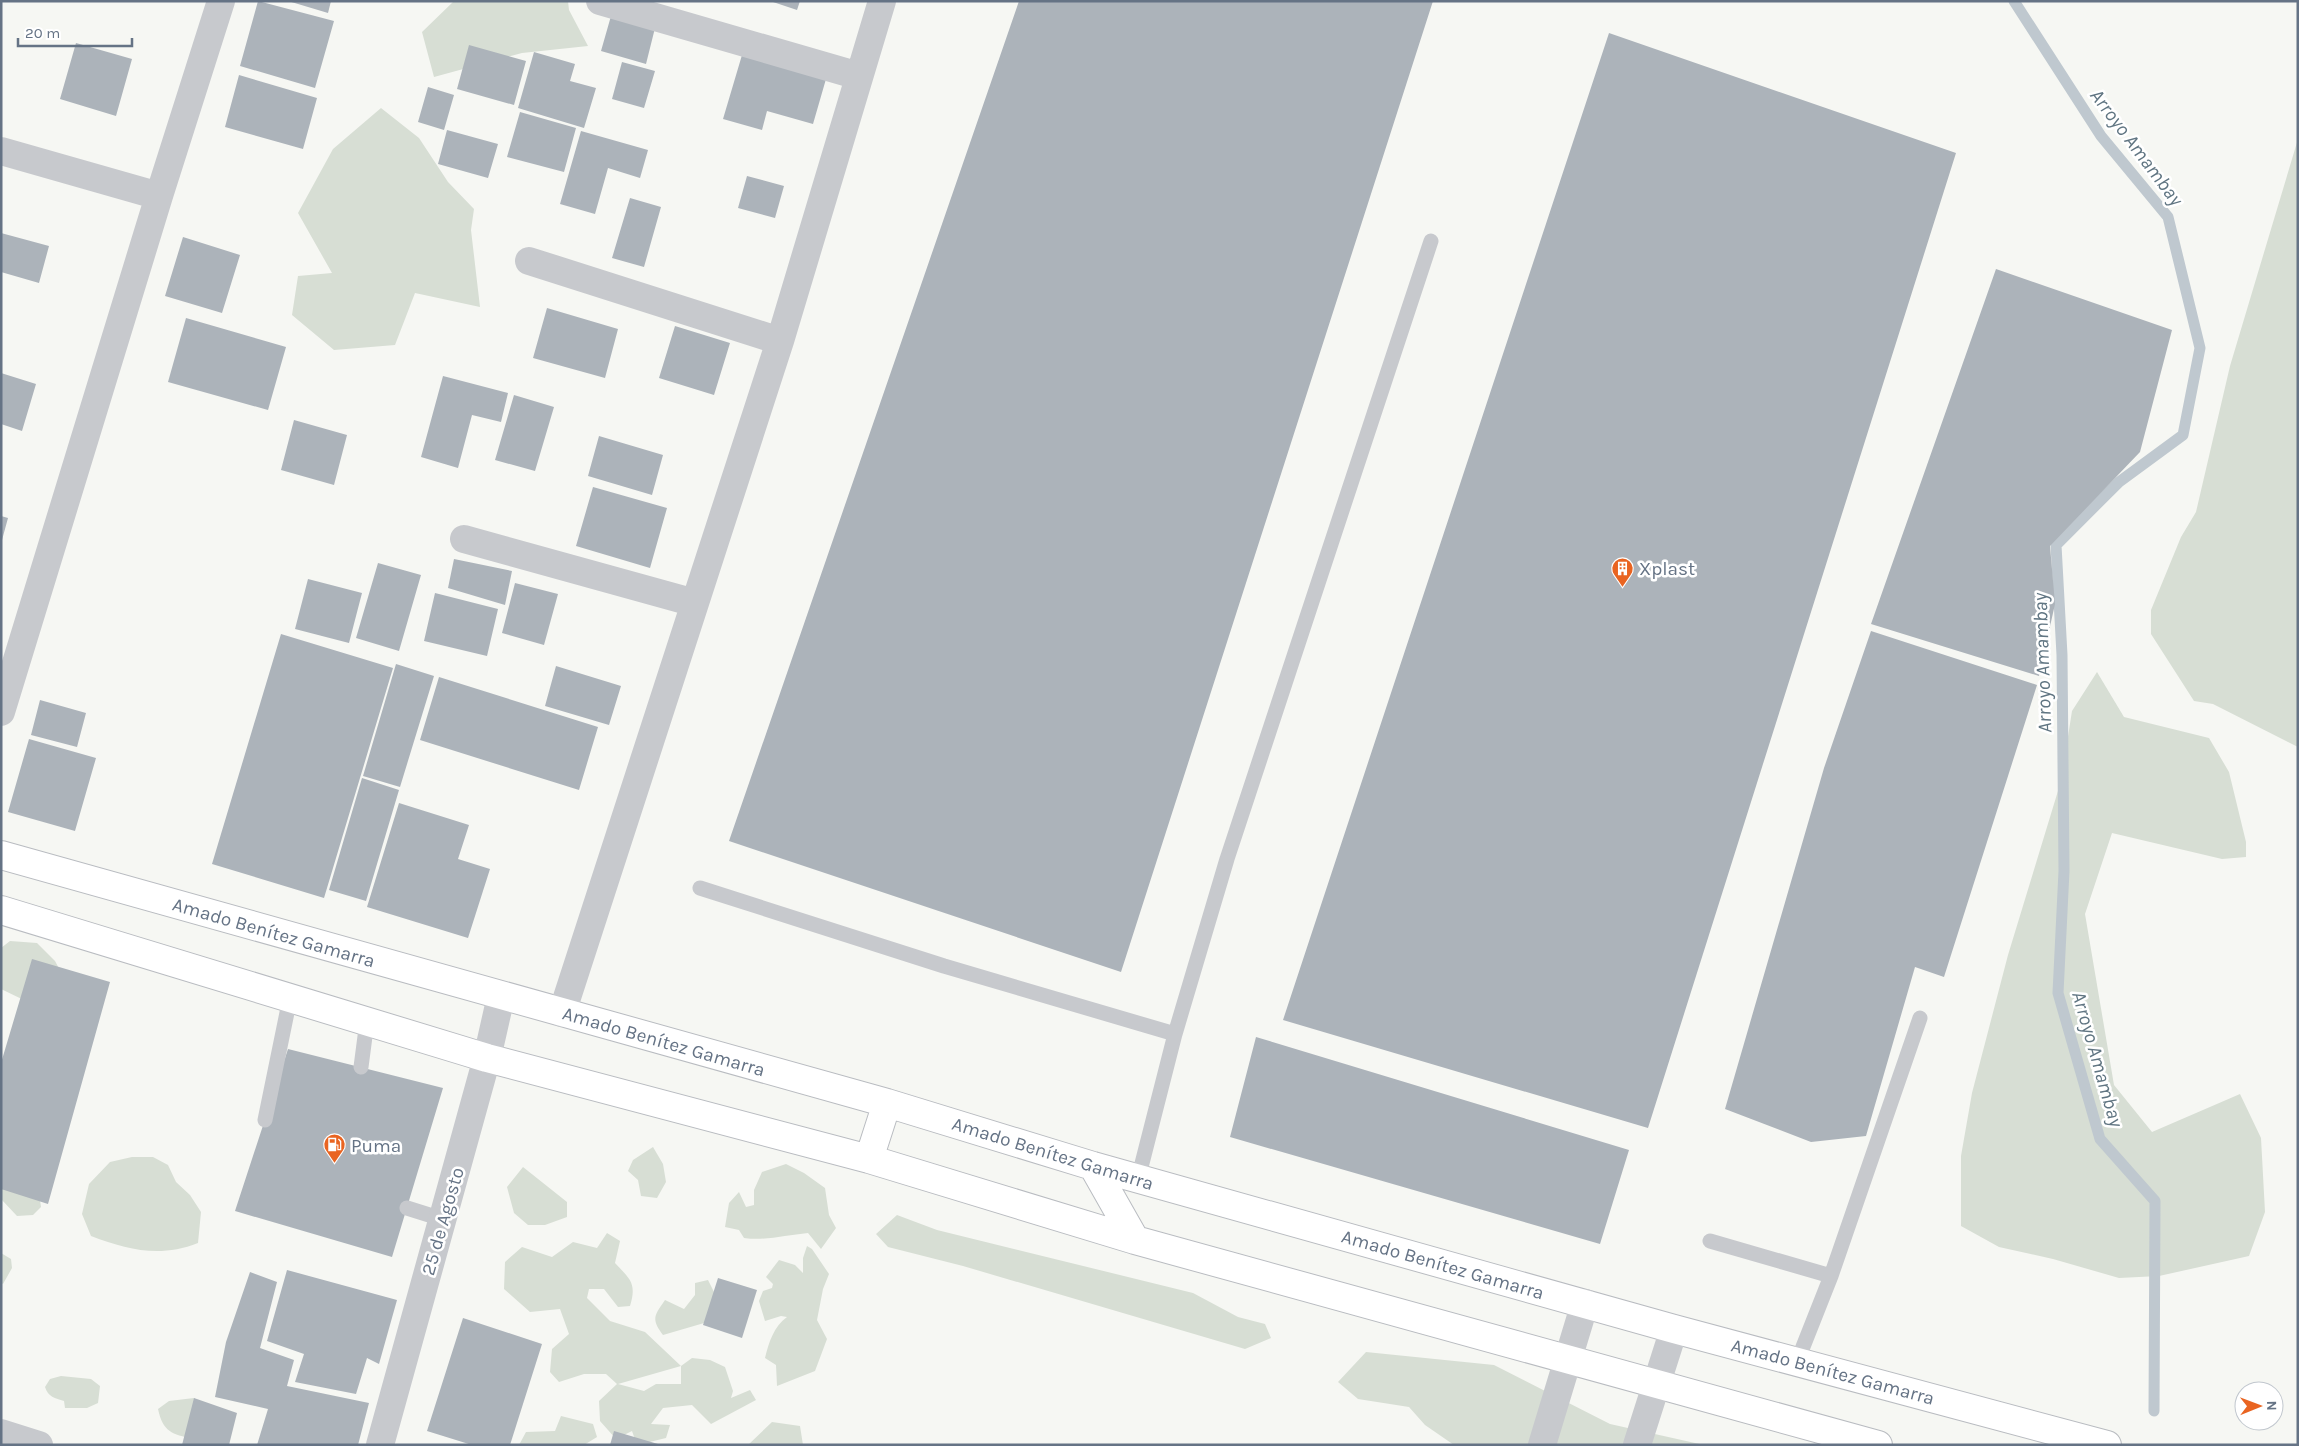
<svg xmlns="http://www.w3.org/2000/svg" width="2299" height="1446" viewBox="0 0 2299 1446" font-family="Karla,sans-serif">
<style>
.green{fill:#d7ded4;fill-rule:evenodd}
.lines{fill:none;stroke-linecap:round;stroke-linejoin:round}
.stream{stroke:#bfc8cf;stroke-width:11}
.building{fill:#acb3ba}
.secondary-casing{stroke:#b9bcc1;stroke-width:30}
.service{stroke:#c7c9cd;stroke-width:15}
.minor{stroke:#c7c9cd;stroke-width:28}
.secondary{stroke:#fff;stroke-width:28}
.labels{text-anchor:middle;stroke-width:5;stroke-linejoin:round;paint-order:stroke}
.poi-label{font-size:19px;fill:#657385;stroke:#fff;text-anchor:start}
.street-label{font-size:19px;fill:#657385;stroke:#fff}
.water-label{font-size:20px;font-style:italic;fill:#607582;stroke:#fff}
</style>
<rect width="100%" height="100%" fill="#f6f7f3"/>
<path class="green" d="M454 1H568L569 10 588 46 522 53 434 77 422 32Z
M381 108 419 138 448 182 474 209 471 230 480 307 415 293 395 345 334 350 292 315 298 276 332 273 298 213 333 149Z
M2298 139V747L2213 704 2194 701 2151 634V610L2181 537 2196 512 2230 366Z
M2097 672 2124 717 2209 738 2229 772 2246 842V857L2222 859 2112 833 2085 914 2114 1085 2152 1132 2240 1094 2261 1138 2265 1212 2249 1256 2159 1276 2119 1278 2053 1259 1999 1247 1961 1226V1156L1972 1093 2008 955 2061 781 2072 711Z
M10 941 37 943 55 961 63 976 30 1003 1 989V948Z
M653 1147 663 1164 666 1182 657 1198 641 1196 638 1180 628 1171 633 1160Z
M132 1157H153L168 1165 176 1182 190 1195 201 1212 198 1243C160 1258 128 1250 91 1236L82 1214 89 1184 110 1162Z
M1 1159 39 1193 41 1207 33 1215 17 1216 1 1199Z
M786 1164 804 1173 825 1188 829 1215 836 1228 821 1249 808 1233C786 1235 766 1241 744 1238L739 1230 725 1227 729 1203 739 1192 746 1207 754 1205V1190L762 1172Z
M523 1167 567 1202V1217L545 1225H528L514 1213 507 1187Z
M897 1215 937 1230 1193 1293 1238 1317 1265 1324 1271 1338 1245 1349 963 1266 888 1247 876 1234Z
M607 1233 620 1241 615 1263C630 1279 637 1283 630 1306L618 1307 604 1289H589L587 1298 610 1321 645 1332 681 1366 692 1358 710 1360 725 1367 733 1391 731 1398 750 1390 756 1400 711 1424 692 1405 663 1408 651 1424 670 1425 666 1438 637 1445 632 1431 616 1439 600 1421 599 1401 617 1384 606 1374H584L559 1382 550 1372 552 1349 569 1334 560 1309 530 1312 504 1289 505 1262 522 1247 552 1257 573 1242 597 1248ZM681 1366V1384H656L644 1391 618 1384Z
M807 1246 812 1249 829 1274 823 1289 817 1320 827 1339 815 1371 777 1386 776 1365 765 1358C769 1342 774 1326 787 1317L781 1316 765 1321 759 1301 763 1291 772 1288 773 1284 766 1277 779 1260 795 1265 803 1273V1258Z
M1 1253 11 1259 12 1268 3 1284 1 1283Z
M708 1280 717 1298 711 1321 663 1335C651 1319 654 1316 665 1300L684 1309 695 1295V1283Z
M1366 1352 1494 1365 1610 1424 1704 1445H1454L1425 1425 1409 1407 1358 1399 1338 1382Z
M61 1376 91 1379 100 1386 98 1403 87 1408H65L64 1401C55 1398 48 1397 45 1387L50 1379Z
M194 1398 206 1409 193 1439C172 1434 163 1432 158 1409L169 1401Z
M561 1416 593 1424 597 1437 584 1445H519L526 1432 555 1431Z
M772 1422 800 1426 803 1445H748Z"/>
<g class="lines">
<path class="stream" d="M2014 1 2101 136 2168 217 2200 348 2183 435 2119 482 2056 545 2062 655 2064 871 2058 993 2100 1139 2155 1201 2154 1411"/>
</g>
<path class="building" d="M258 1 334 21 315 88 240 66Z
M288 1H331L328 13Z
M770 1H800L797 10Z
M1019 1H1433L1121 972 729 841Z
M611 16 655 28 646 64 601 51Z
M1609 33 1956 153 1648 1128 1283 1020Z
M76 43 132 59 116 116 60 99Z
M469 45 526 61 514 105 457 89Z
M534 52 575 64 570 81 596 88 584 128 518 108Z
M742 55 826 79 813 124 767 111 762 130 723 119Z
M622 62 655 71 644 108 612 99Z
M239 75 317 98 303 149 225 127Z
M428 87 454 95 444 130 418 122Z
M520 112 576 128 564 172 507 157Z
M447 130 498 144 488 178 438 164Z
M581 131 648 150 640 178 608 168 595 214 560 204Z
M747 176 784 186 775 218 738 208Z
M630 198 661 207 644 267 612 258Z
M1 233 49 246 39 283 1 272Z
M183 237 240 255 222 313 165 296Z
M1996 269 2172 330 2140 452 2050 546 2055 604 2039 676 1871 624Z
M547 308 618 329 605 378 533 358Z
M186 318 286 347 268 410 168 382Z
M675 326 730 343 714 395 659 378Z
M1 373 36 384 22 431 1 424Z
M443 376 508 393 501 422 472 415 458 468 421 457Z
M514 395 554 407 535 471 495 460Z
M294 420 347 435 334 485 281 470Z
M599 436 663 455 652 495 588 476Z
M593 487 667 508 650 568 576 546Z
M1 516 8 518 2 540 1 539Z
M454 559 512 571 505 605 448 588Z
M378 563 421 575 399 651 356 638Z
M308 579 362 593 349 643 295 629Z
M515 583 558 594 544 645 502 633Z
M435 593 498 609 487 656 424 641Z
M1871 631 2037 685 1944 977 1915 967 1866 1136 1811 1142 1725 1109 1824 768Z
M281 634 393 668 324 898 212 864Z
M396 664 434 676 400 787 363 776Z
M556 666 621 686 609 725 545 706Z
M439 677 598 727 579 790 420 740Z
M40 700 86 713 77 747 31 735Z
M29 739 96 758 75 831 8 812Z
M362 778 399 790 366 901 329 890Z
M399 803 469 825 458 859 490 869 468 938 367 907Z
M32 959 110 982 48 1204 1 1189V1063Z
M1256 1037 1629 1150 1600 1244 1230 1137Z
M288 1049 443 1088 392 1257 235 1211Z
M287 1270 397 1300 379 1364 367 1358 356 1394 295 1382 304 1354 267 1341Z
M250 1272 277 1282 260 1348 294 1360 287 1386 369 1403 358 1445H257L268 1409 215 1397 226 1342Z
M718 1278 757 1290 742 1338 703 1325Z
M463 1318 542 1344 510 1445H472L427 1431Z
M194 1398 237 1413 229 1445H182Z
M614 1431 658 1444 657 1445H610Z"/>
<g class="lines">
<defs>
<path id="secondary" d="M1 855 887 1103 1093 1166 1674 1329 2107 1445
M1 910 487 1058 869 1159 1135 1240 1878 1445
M869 1159 887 1103
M1093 1166 1135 1240"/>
</defs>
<use href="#secondary" class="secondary-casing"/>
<path class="service" d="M700 888 944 966 1175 1034
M361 1067 367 1021
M265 1120 290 998
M1138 1179 1175 1034 1227 859 1431 241
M407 1208 442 1219
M1710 1241 1831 1276
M1797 1362 1831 1276 1920 1018"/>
<path class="minor" d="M600 1 859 76
M1 151 159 196
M529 261 780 341
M464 539 695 603
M1 712 159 196 221 1
M562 1013 780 341 882 1
M1 1433 39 1445
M380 1445 487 1058 501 996
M1542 1445 1585 1303
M1637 1445 1674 1329"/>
<use href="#secondary" class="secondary"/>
</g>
<defs>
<symbol id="building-pin" viewBox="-11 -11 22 30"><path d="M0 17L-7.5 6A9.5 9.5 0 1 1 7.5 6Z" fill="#e96421" stroke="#fff"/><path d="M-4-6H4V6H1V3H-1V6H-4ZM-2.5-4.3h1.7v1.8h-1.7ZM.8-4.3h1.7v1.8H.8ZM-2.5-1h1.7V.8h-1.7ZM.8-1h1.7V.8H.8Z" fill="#fff"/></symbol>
<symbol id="fuel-pin" viewBox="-11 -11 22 30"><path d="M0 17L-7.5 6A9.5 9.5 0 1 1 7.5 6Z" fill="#e96421" stroke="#fff"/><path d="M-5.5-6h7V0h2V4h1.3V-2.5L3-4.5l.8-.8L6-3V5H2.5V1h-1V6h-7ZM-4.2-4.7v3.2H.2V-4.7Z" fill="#fff"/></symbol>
</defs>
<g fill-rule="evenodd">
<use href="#building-pin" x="1610" y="556" width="25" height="34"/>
<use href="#fuel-pin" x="322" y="1132" width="25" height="34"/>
</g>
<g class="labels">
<g class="poi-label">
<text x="1639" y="575">Xplast</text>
<text x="351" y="1152">Puma</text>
</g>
<g class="street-label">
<text transform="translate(274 932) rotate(16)" y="7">Amado Benítez Gamarra</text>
<text transform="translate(664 1041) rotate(16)" y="7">Amado Benítez Gamarra</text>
<text transform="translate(1053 1153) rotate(17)" y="7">Amado Benítez Gamarra</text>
<text transform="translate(442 1221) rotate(-74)" y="7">25 de Agosto</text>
<text transform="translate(1443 1264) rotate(16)" y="7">Amado Benítez Gamarra</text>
<text transform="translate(1833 1371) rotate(15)" y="7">Amado Benítez Gamarra</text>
</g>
<g class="water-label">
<text transform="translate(2137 147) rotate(53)" y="7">Arroyo Amambay</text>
<text transform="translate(2042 663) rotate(-92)" y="7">Arroyo Amambay</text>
<text transform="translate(2098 1059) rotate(74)" y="7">Arroyo Amambay</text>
</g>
</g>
<rect width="2299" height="1446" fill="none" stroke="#657385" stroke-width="5"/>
<g transform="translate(2259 1406) rotate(89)"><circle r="24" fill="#ffffff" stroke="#c1c7ce"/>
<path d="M0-4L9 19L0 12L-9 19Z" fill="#e96421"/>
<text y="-8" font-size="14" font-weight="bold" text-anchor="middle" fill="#657385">N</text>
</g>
<path d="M18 38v8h114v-8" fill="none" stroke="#657385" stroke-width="2.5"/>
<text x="25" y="38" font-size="15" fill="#657385" stroke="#ffffff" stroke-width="4" paint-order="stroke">20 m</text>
</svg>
